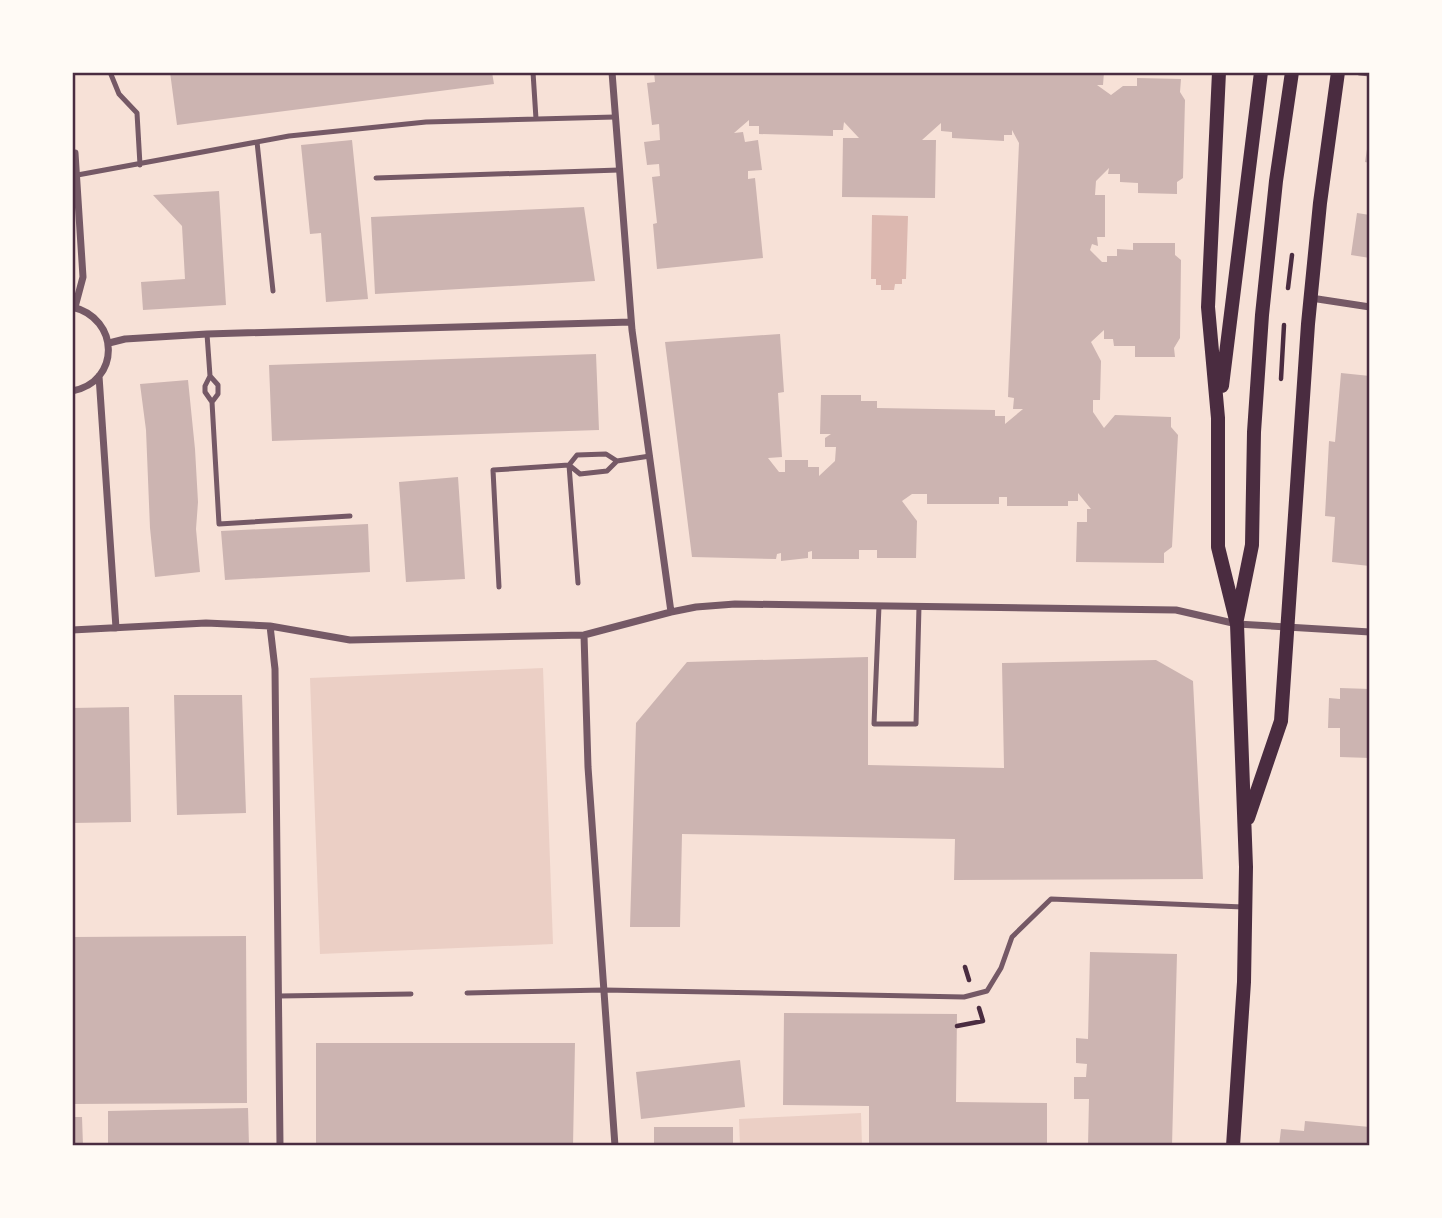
<svg xmlns="http://www.w3.org/2000/svg" width="1442" height="1218" viewBox="0 0 1442 1218" font-family="'Alegreya Sans',sans-serif">
<style>
.green{fill:#ebcfc5}
.water{fill:#dcb8b0}
.building{fill:#ccb4b1}
.lines{fill:none;stroke-linecap:round;stroke-linejoin:round}
.path{stroke:#4a2c40;stroke-width:4.5}
.service{stroke:#755966;stroke-width:5}
.minor{stroke:#755966;stroke-width:7}
.secondary{stroke:#4a2c40;stroke-width:14}
.neatline{fill:none;stroke:#4a2c40;stroke-width:2.5}
</style>
<rect width="100%" height="100%" fill="#f7e1d7"/>
<path class="green" d="M543 668 553 944 320 954 310 678Z
M861 1113 862 1146H740L739 1119Z"/>
<path class="water" d="M872 215 908 216 906 279H902V284H895L894 290H881V285H876V279H871Z"/>
<path class="building" d="M170 72H492L494 84 177 125Z
M654 72H1104L1103 85H1097L1111 95 1123 86H1137V78L1181 79 1180 92 1185 100 1183 178 1177 182V194L1138 193V183L1120 182V174H1108L1109 168 1096 181 1095 195H1105V237H1097L1098 246 1092 244 1090 250 1102 262H1107V256H1117V249L1133 250V243H1175V255L1181 260 1180 338 1174 348 1175 357H1135V346H1114L1113 339H1104V330L1091 342 1101 361 1100 400H1093V412L1104 428 1115 415 1171 417V427L1178 435 1172 547 1164 553V563L1076 562 1077 522H1087V509H1091L1078 493V501H1068V506H1007V497H999V504H927V494H912L902 501 917 521 916 558H877V550H859V559H812V551L808 552V558L781 561V553L777 554 776 559 692 557 665 342 780 334 784 392 778 393 782 457 768 458 779 472H785V460H808V467H819V476L835 461 836 447H825V438L831 434H820L821 395H861V401H877V408L995 410V416H1005V424L1023 409H1013L1014 398 1008 397 1019 143 1012 130V135H1004V141L952 138V132L941 131V123L922 140H936L935 198 842 197 843 138H859L844 122 843 130H833V136L759 134V126H749V120L734 133 743 132 745 142 758 140 762 170 748 171V179L755 178 763 258 657 269 653 224 657 223 652 177 660 176 659 164 647 165 644 142 660 140 659 124 652 125 647 83 655 82Z
M1369 136H1370V163L1365 162Z
M352 140 368 299 326 302 321 233 310 234 301 145Z
M219 191 226 305 143 310 141 282 185 279 182 226 153 195Z
M584 207 595 281 375 294 371 217Z
M1357 213 1370 215V258L1351 255Z
M596 354 599 430 272 441 269 365Z
M1341 373 1370 376V566L1332 562 1335 517 1325 516 1329 441 1335 442Z
M188 380 195 449 198 502 196 529 200 572 155 577 150 528 146 430 140 384Z
M458 477 465 579 406 582 399 482Z
M368 524 370 572 225 580 221 531Z
M868 657V765L1004 768 1002 663 1156 660 1193 681 1203 879 954 880 955 839 682 834 680 927H630L636 723 687 662Z
M1340 688 1370 689V758L1340 757V728H1328L1329 698 1340 699Z
M174 695H242L246 813 177 815Z
M129 707 131 822 72 823V708Z
M246 936 247 1103 72 1104V937Z
M1090 952 1177 954 1172 1146H1088L1089 1099H1074V1077H1086L1087 1064 1076 1063V1038L1088 1039Z
M784 1013 957 1014 956 1102 1047 1103V1146H869V1106L783 1105Z
M316 1043H575L573 1146H316Z
M740 1060 745 1107 641 1119 636 1072Z
M248 1108 249 1146H108V1111Z
M72 1117H82L83 1146H72Z
M1305 1121 1370 1127V1146H1279L1281 1129 1304 1131Z
M654 1127H733V1146H654Z"/>
<g class="lines">
<path class="path" d="M1288 288 1292 255
M1281 379 1284 325
M965 967 969 980
M957 1026 983 1021 979 1008"/>
<path class="service" d="M110 72 119 94 137 113 140 165
M533 72 536 119
M257 142 273 291
M72 176 289 136 426 122 615 117
M376 178 619 170
M207 334 210 376 205 386V392L212 402 219 524 350 516
M210 376 218 385V394L212 402
M578 583 569 465 577 455 606 454 617 461
M499 587 493 470 569 465 580 474 607 471 617 461 650 456
M879 606 874 724H916L919 606
M467 993 604 990 964 997 987 991 1001 968 1012 937 1051 899 1243 907
M279 996 411 994"/>
<path class="minor" d="M612 72 632 330 671 612
M1360 72 1370 73
M1311 298 1370 307
M75 307 83 277 75 153
M109 343 125 339 207 334 631 322
M99 376 116 628
M72 391C121 382 120 318 72 307
M270 626 275 669 280 1146
M72 630 206 623 270 626 350 640 584 635 671 612 696 607 735 604 1176 610 1237 624 1370 632
M584 635 588 767 615 1146"/>
<path class="secondary" d="M1219 72 1208 307 1218 418V547L1237 624 1246 867 1244 982 1233 1146
M1222 386 1261 72
M1237 619 1252 545 1254 432 1262 315 1276 181 1292 72
M1248 818 1281 721 1308 324 1320 203 1338 72"/>
</g>
<rect width="1442" height="1218" fill="none" stroke="#fffaf5" stroke-width="147"/>
<rect x="74" y="74" width="1294" height="1070" class="neatline"/>
</svg>
